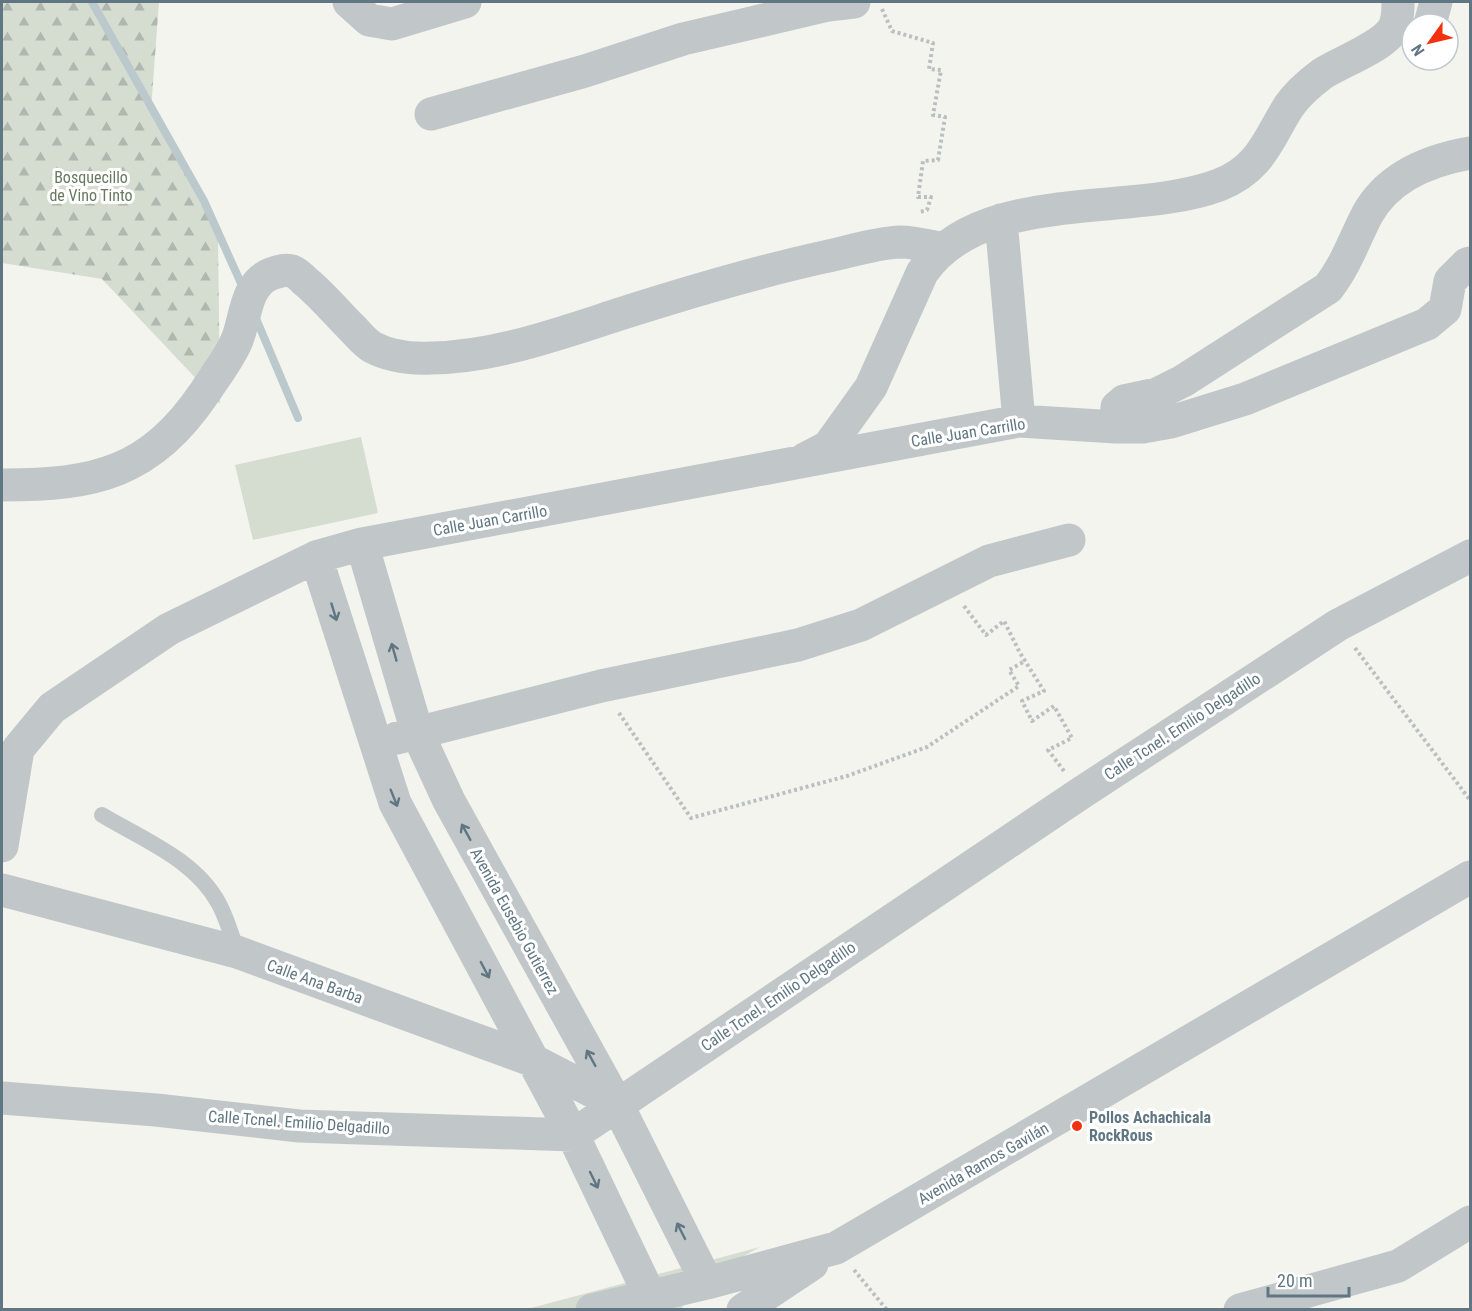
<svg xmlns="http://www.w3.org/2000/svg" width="1472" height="1311" viewBox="0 0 1472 1311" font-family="'Roboto Condensed',sans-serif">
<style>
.grass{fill:#d5dcd0}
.forest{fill:url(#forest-firs)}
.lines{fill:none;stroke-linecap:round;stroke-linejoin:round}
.stream{stroke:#bbc9cd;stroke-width:8}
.path{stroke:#bcbfc1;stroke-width:4;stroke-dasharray:3 3;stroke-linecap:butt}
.lane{stroke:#c1c6c8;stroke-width:16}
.street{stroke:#c1c6c8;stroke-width:33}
.oneway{stroke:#607783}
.poi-dot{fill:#f4310f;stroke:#fff;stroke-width:2}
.labels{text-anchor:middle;stroke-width:6;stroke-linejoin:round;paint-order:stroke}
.park-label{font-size:16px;fill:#677a5f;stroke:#fff}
.street-label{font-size:16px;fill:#607783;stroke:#fff}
.poi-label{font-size:16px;font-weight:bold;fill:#607783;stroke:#fff;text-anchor:start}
</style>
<defs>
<pattern id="forest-firs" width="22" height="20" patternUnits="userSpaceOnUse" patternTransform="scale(1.5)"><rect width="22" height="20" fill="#d5dcd0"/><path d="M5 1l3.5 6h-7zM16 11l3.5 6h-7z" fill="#b0b7ae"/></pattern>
</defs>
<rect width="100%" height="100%" fill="#f4f4ef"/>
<path class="grass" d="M361 437 378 513 253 540 235 465Z
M760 1247 701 1280 681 1309 446 1310 531 1308Z"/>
<path class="forest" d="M2 2H159L151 110 218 235 220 404 102 279 2 263Z"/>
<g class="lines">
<path class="stream" d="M92 2 204 201 244 290
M255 316 298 418"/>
<path class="path" d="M882 9 892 31 933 43 929 69 941 70 933 115 945 117 938 160 923 161 918 197H931L927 210 920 212
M964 606 986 635 1004 621 1020 653 1044 691 1022 701 1032 721 1054 706 1072 738 1048 750 1064 771
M1355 648 1470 800
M619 713 691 818 847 776 927 747 1019 686 1009 670 1025 661
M854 1270 887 1310"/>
<path class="lane" d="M102 815C142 839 196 860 219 904 227 919 232 936 237 952"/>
<path class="street" d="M349 2 369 20 392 24 465 2
M1430 24 1436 2
M431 114 585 71 683 39 828 5 854 2
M1001 220 1019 421
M1116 427 1117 407 1124 401 1157 394 1183 381 1328 288C1346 265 1354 240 1367 215 1388 176 1430 160 1470 153
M805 459 828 447 871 387 922 273C981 186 1132 218 1219 185 1261 169 1268 139 1289 106 1298 93 1310 83 1322 74 1341 62 1379 48 1391 32 1398 24 1398 11 1398 2
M2 485C96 485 150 473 205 392 216 375 229 359 237 340 246 318 245 284 271 274 276 272 286 269 292 271 297 273 302 278 305 281 322 295 336 312 352 328 358 334 364 342 372 347 389 356 411 359 431 358 496 357 561 333 623 313 689 292 756 272 824 257 848 252 875 243 900 242 915 242 929 246 943 249
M362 544 417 732 449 801 617 1104 707 1283
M316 557 395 803 573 1135 650 1296
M397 738 601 686 798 645 861 625 989 561 1069 540
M2 846 18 749 52 708 169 629 316 557 362 544 1019 421 1116 427H1143L1171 422 1245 399 1427 324 1445 309 1450 281 1467 264 1470 263
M2 890 237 952 534 1061 617 1104
M2 1098 156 1110 299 1126 573 1135 1081 793 1338 625 1470 556
M592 1310 707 1283 836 1248 1470 877
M743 1310 812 1264
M1240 1310 1398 1266 1470 1222"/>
</g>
<defs><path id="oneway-shaft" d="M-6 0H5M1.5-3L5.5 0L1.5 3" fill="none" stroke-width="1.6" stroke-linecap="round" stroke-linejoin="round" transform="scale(1.5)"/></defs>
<g class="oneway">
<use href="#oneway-shaft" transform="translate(334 612) rotate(73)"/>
<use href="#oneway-shaft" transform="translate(394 652) rotate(-106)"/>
<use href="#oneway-shaft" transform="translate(394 798) rotate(68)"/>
<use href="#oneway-shaft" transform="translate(466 832) rotate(-119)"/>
<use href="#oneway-shaft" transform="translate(485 970) rotate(62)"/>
<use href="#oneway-shaft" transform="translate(591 1058) rotate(-119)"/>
<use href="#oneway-shaft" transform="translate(594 1180) rotate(64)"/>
<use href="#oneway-shaft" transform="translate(681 1231) rotate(-117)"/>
</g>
<circle class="poi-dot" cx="1077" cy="1126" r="6"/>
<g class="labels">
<g class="park-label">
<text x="91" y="183">Bosquecillo<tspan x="91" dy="18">de Vino Tinto</tspan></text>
</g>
<g class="street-label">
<text transform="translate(968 432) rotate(-9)" y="6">Calle Juan Carrillo</text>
<text transform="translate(490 520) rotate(-10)" y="6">Calle Juan Carrillo</text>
<text transform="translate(1182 726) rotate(-33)" y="6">Calle Tcnel. Emilio Delgadillo</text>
<text transform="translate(515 921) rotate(61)" y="6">Avenida Eusebio Gutierrez</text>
<text transform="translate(315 981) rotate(20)" y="6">Calle Ana Barba</text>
<text transform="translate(778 996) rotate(-34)" y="6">Calle Tcnel. Emilio Delgadillo</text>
<text transform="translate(299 1122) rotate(4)" y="6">Calle Tcnel. Emilio Delgadillo</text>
<text transform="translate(983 1163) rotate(-30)" y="6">Avenida Ramos Gavilán</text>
</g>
<g class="poi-label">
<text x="1089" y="1123">Pollos Achachicala<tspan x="1089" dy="18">RockRous</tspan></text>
</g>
</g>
<rect width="1472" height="1311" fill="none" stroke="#607783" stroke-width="6"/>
<g transform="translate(1430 42) rotate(236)"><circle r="28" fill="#ffffff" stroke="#bfc9cd" stroke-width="1.5"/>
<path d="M0-4.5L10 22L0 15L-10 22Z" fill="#f4310f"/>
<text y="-9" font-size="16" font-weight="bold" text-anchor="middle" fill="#607783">N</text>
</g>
<path d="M1268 1287v9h81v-9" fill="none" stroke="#607783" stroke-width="3"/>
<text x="1277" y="1287" font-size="18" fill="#607783" stroke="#ffffff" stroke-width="4.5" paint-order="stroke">20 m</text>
</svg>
